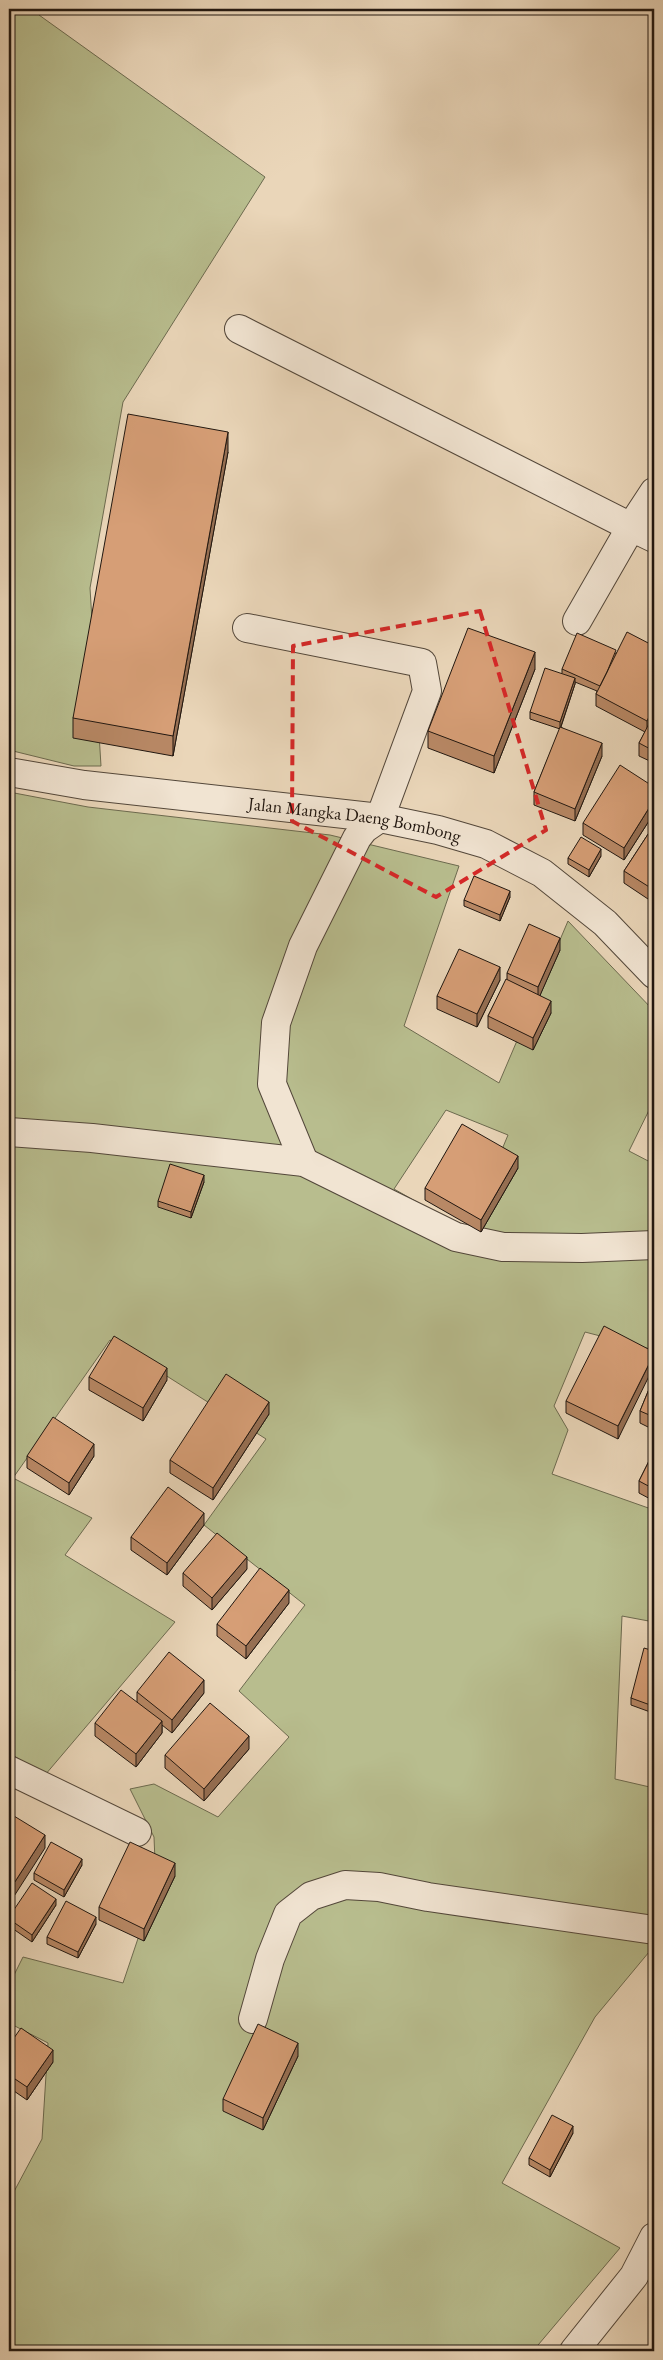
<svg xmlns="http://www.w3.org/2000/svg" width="663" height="2360" viewBox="0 0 663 2360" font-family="'EB Garamond',serif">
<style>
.green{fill:#b8bd8e;stroke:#6c6a4f;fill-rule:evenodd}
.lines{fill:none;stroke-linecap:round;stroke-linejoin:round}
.minor-casing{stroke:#53473a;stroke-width:30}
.minor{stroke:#f1e4d2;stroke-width:28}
.wall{fill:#b88865;stroke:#211710}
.shaded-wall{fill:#966f53;stroke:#211710}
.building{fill:#d69e76;stroke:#211710}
.marked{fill:none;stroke:#d62828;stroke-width:4;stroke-dasharray:10 6;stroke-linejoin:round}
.labels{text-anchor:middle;stroke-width:4;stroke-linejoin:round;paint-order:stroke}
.street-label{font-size:18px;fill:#211710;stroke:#f1e4d2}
</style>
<rect width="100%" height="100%" fill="#ead6b9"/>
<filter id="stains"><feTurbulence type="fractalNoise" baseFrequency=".004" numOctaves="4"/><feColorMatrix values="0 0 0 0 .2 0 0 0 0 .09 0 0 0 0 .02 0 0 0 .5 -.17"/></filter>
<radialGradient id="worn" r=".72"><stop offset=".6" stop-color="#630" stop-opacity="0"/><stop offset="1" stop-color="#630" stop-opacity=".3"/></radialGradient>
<path class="green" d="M9 9H41L39 15 265 177 123 402 90 588 101 766H74L9 750Z
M9 792 88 807 330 835 459 866 404 1026 499 1083 568 921 654 1011V1100L629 1151 654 1164V1350L585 1332 554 1406 568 1430 552 1474 654 1510V1622L622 1616 615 1779 654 1788V1946L595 2017 502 2183 620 2248 533 2351H9V2201L42 2139 48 2043 9 2023V1985L23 1957 123 1983 156 1885 154 1837 130 1789 154 1784 218 1817 289 1737 239 1691 305 1605 204 1525 266 1439 110 1340 13 1478 92 1518 65 1555 175 1622 45 1775 9 1753V1681L15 1670 9 1665ZM446 1110 508 1135 468 1231 394 1189Z"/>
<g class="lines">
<defs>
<g id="minor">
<path d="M239 329 631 527 654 492"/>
<path d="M577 621 631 527 654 538"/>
<path d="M247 628 422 663 427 691 380 818 364 829 357 838 303 946 276 1023 272 1084 304 1162"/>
<path id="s1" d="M9 772 84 785 380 818 438 830 486 844 542 873 605 923 654 974"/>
<path d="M9 1132 92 1138 304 1162 456 1237 503 1247 582 1248 654 1245"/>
<path d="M9 1770 137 1832"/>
<path d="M253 2019 270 1959 288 1914 311 1896 345 1885 379 1887 428 1897 654 1930"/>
<path d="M574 2351 634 2276 654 2237"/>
</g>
</defs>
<use href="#minor" class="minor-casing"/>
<use href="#minor" class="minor"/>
</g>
<path class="wall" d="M228 452 173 756 73 738V718Z
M654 646V763L639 756V743L645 732 596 706V694L597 691 575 682V684L561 727 602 756 575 821 534 805V792L560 729 530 719V712L562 673V669L616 653Z
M535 669 494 773 428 748V731Z
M654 787V813L624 860 583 835V823Z
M654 825V903L624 883V871Z
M601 856 589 877 568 864V858Z
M510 897 500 921 464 906V900Z
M560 950 540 995 551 1013 533 1050 488 1028V1016L507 979V973Z
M500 980 477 1027 437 1009V996Z
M654 1111V1137L649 1134V1122Z
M518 1168 481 1232 425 1200V1188Z
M204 1182 191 1218 158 1207V1201Z
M654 1352 618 1439 566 1413V1401Z
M89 1377 167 1380 143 1421 89 1390Z
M654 1377V1430L640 1423V1411Z
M269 1414 213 1500 170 1473V1460Z
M654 1451V1501L639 1493V1481Z
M27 1456H94L69 1495 27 1468Z
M204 1525 167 1575 131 1550V1537Z
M247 1569 212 1610 183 1586V1573Z
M289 1603 246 1659 217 1636V1624Z
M654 1651V1706L653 1713 631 1705V1698Z
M137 1692 204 1693 172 1733 162 1725V1733L136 1767 95 1736V1723L137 1702Z
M249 1749 204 1801 165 1768V1755Z
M82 1865 64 1897 34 1880V1873Z
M175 1876 144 1941 99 1920V1907Z
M56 1905 32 1942 9 1926V1917Z
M96 1924 78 1958 47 1944V1937Z
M9 2045 53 2062 27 2100 14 2091V2093L9 2104Z
M298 2056 263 2130 223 2111V2099Z
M573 2133 550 2177 529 2165V2158Z"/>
<path class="shaded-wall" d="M228 432V452L173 756V736Z
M535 652V669L494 773V756Z
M575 678V684L560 729V722Z
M654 706V719L647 733V721Z
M602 743V756L575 821V809Z
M654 800V813L624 860V848Z
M601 849V856L589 877V870Z
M510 891V897L500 921V915Z
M560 938V950L538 1000V987Z
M500 967V980L477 1027V1014Z
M551 1001V1013L533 1050V1038Z
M518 1156V1168L481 1232V1220Z
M204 1175V1182L191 1218V1212Z
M654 1354V1366L618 1439V1426Z
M167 1368V1380L143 1421V1408Z
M269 1402V1414L213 1500V1488Z
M94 1444V1456L69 1495V1483Z
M204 1513V1525L167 1575V1563Z
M247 1557V1569L212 1610V1598Z
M289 1590V1603L246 1659V1646Z
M204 1680V1693L172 1733V1720Z
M654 1699V1706L653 1713V1706Z
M162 1721V1733L136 1767V1754Z
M249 1736V1749L204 1801V1789Z
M45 1835V1848L9 1904V1891Z
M82 1859V1865L64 1897V1890Z
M175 1863V1876L144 1941V1929Z
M56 1899V1905L32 1942V1935Z
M96 1917V1924L78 1958V1952Z
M298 2043V2056L263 2130V2118Z
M53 2050V2062L27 2100V2087Z
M14 2086V2093L9 2104V2098Z
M573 2126V2133L550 2177V2170Z"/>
<path class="building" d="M128 414 228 432 173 736 73 718Z
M468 628 535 652 494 756 428 731Z
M627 632 654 646V706L647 721 596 694Z
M577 633 616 650 607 672 600 686 562 669Z
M545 668 575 678 560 722 530 712Z
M654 714V751L639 743Z
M560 727 602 743 575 809 534 792Z
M620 765 654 787V800L624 848 583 823Z
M654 825V890L624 871Z
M581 837 601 849 589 870 568 858Z
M474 876 510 891 500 915 464 900Z
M529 924 560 938 538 987 507 973Z
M459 949 500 967 477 1014 437 996Z
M506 979 551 1001 533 1038 488 1016Z
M654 1111V1125L649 1122Z
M462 1124 518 1156 481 1220 425 1188Z
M170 1164 204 1175 191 1212 158 1201Z
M604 1326 654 1352V1354L618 1426 566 1401Z
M114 1336 167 1368 143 1408 89 1377Z
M226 1374 269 1402 213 1488 170 1460Z
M654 1377V1417L640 1411Z
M53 1417 94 1444 69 1483 27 1456Z
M654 1451V1489L639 1481Z
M168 1487 204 1513 167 1563 131 1537Z
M217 1533 247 1557 212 1598 183 1573Z
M260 1568 289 1590 246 1646 217 1624Z
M644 1648 654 1651V1699L653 1706 631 1698Z
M169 1652 204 1680 172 1720 137 1692Z
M121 1690 162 1721 136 1754 95 1723Z
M210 1703 249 1736 204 1789 165 1755Z
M14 1816 45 1835 9 1891V1825Z
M51 1842 82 1859 64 1890 34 1873Z
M130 1842 175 1863 144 1929 99 1907Z
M32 1883 56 1899 32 1935 9 1919V1917Z
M66 1901 96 1917 78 1952 47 1937Z
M258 2024 298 2043 263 2118 223 2099Z
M21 2028 53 2050 27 2087 9 2075V2045Z
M9 2084 14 2086 9 2098Z
M552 2115 573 2126 550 2170 529 2158Z"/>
<path class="marked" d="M480 611 546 830 436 897 292 821 293 646Z"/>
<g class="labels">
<g class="street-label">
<text dy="6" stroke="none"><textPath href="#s1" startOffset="349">Jalan Mangka Daeng Bombong</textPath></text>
</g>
</g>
<rect width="663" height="2360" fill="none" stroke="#ead6b9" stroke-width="30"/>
<rect x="10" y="10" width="643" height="2340" fill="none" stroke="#211710" stroke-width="2.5"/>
<rect x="15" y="15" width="633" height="2330" fill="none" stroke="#211710"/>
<rect width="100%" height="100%" filter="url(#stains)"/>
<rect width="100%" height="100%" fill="url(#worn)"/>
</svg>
